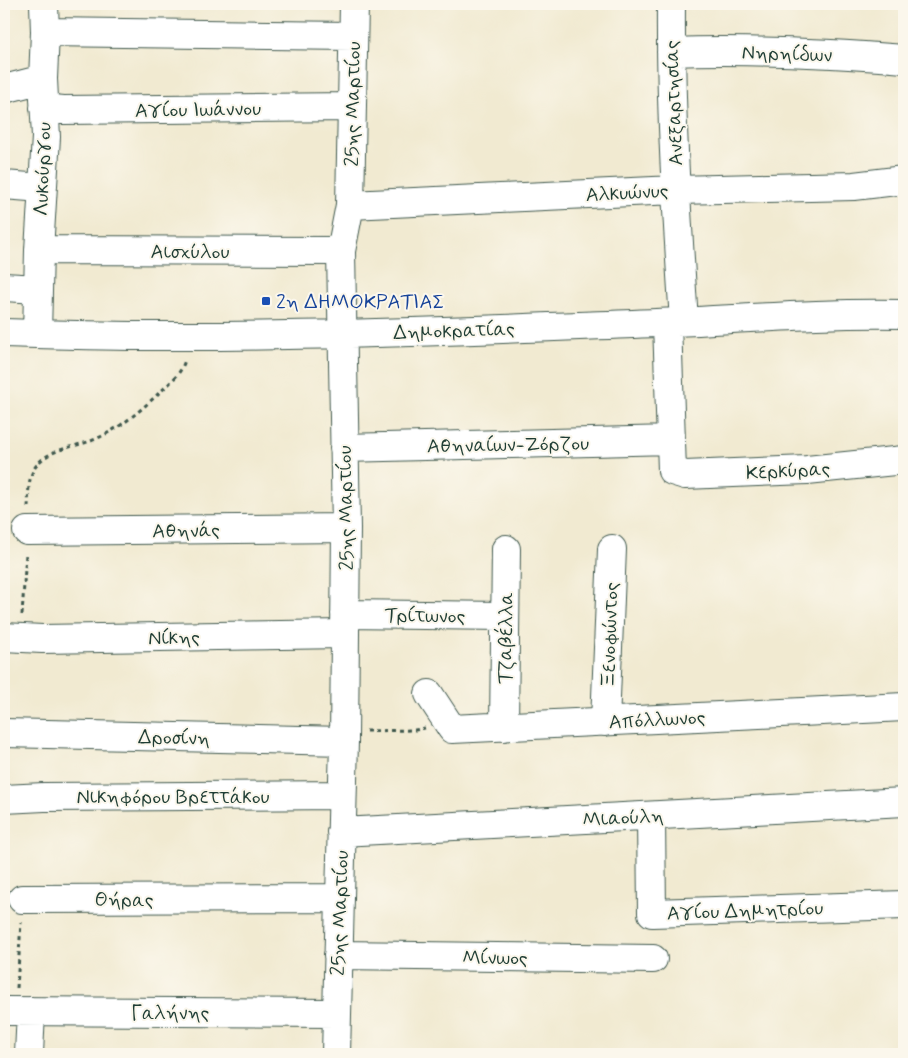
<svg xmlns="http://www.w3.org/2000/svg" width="908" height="1058" viewBox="0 0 908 1058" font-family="Mynerve,sans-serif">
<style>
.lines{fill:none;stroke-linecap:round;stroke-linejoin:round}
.minor-casing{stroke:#3e574c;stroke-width:30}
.path{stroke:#3e574c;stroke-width:3;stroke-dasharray:4 4;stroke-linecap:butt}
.minor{stroke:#fff;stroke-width:28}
.transit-dot{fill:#1a4fb4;stroke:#fbf7ec;stroke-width:2}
.labels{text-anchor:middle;stroke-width:4;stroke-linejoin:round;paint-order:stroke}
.street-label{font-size:20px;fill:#1f3d34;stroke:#fbf7ec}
.transit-label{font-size:20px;fill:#164399;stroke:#fbf7ec;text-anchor:start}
</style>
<rect width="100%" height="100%" fill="#fbf7ec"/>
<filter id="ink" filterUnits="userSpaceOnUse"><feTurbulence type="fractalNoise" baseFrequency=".02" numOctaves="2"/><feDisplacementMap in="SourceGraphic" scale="10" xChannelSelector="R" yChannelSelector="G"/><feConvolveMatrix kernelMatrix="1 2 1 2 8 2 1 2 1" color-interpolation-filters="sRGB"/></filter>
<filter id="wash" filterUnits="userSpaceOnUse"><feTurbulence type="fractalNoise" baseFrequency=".0096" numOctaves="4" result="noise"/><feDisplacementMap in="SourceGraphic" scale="20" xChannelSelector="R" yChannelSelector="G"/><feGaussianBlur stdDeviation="1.12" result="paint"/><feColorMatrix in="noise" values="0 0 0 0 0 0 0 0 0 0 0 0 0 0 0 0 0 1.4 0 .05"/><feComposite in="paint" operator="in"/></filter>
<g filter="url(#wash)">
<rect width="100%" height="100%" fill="#f1ead1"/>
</g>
<g filter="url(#ink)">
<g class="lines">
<defs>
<path id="minor" d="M671 4C670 110 677 216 684 321
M45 32 353 36
M671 52C748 49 827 53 904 59
M4 89 43 79
M44 108 63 110 352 107
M4 185 42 188
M350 205 675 190 854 186 904 180
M39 250 341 251
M4 287 38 289
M667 323 672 471 685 475 807 470 904 460
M4 333C213 341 423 332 633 324 723 321 814 312 904 314
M37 334 39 250 46 137 43 79 45 32 44 4
M344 448 671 440
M27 531 346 528
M345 614 505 616
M4 637 42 639 345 634
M429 694 452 729 904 707
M605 722 612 549
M504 727 506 549
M4 733 344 741
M4 799 44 797 342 795
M651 816 652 913 904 905
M341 832 904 802
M22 899 339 898
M338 955 653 959
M4 1011 336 1013
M29 1054 31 1011
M336 1054 344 741 346 528 341 251 350 205 354 4"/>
</defs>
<use href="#minor" class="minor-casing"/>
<path class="path" d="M28 507C29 494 27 478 36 466 47 450 73 447 91 441 118 430 138 413 159 393 170 383 181 374 185 360
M22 615 26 553
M366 731 415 730 425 728
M17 988 21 922"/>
<use href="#minor" class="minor"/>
</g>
</g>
<rect class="transit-dot" x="261" y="296" width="10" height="10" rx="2.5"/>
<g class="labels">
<g class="street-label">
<text transform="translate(787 53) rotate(2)" y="7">Νηρηίδων</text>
<text transform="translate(673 103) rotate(-92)" y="7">Ανεξαρτησίας</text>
<text transform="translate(352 104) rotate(-89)" y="7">25ης Μαρτίου</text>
<text transform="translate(198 109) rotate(-1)" y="7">Αγίου Ιωάννου</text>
<text transform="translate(42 169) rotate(-88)" y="7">Λυκούργου</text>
<text transform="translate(627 192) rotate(-3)" y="7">Αλκυώνυς</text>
<text x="190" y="258">Αισχύλου</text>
<text transform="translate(454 330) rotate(-2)" y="7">Δημοκρατίας</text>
<text transform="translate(508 444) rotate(-1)" y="7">Αθηναίων-Ζόρζου</text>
<text transform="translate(788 470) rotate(-3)" y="7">Κερκύρας</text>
<text transform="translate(345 508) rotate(-91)" y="7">25ης Μαρτίου</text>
<text transform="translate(186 530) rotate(-1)" y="7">Αθηνάς</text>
<text transform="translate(425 615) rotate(1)" y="7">Τρίτωνος</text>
<text transform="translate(609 635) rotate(-88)" y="7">Ξενοφώντος</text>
<text transform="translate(174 637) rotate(-1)" y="7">Νίκης</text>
<text transform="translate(505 638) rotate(-89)" y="7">Τζαβέλλα</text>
<text transform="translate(657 719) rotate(-3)" y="7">Απόλλωνος</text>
<text transform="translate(174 737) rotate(1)" y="7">Δροσίνη</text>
<text x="173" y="803">Νικηφόρου Βρεττάκου</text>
<text transform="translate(623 817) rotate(-3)" y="7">Μιαούλη</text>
<text x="124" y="906">Θήρας</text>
<text transform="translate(745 910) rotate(-2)" y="7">Αγίου Δημητρίου</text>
<text transform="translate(339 913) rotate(-88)" y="7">25ης Μαρτίου</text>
<text transform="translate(495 957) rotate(1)" y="7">Μίνωος</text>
<text x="170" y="1019">Γαλήνης</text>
</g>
<g class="transit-label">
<text x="276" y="308">2η ΔΗΜΟΚΡΑΤΙΑΣ</text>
</g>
</g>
<rect width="908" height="1058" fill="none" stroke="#fbf7ec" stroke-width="20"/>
</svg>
